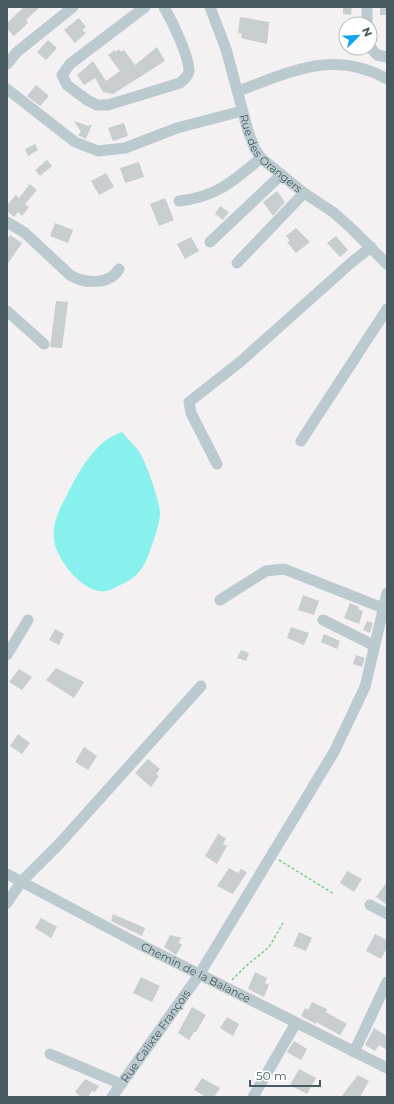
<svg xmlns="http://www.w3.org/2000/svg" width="394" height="1104" viewBox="0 0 394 1104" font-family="Montserrat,sans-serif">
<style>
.water{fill:#89f1ed}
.building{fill:#c8cdd0}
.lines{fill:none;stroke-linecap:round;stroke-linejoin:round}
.path{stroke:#74d28d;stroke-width:1.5;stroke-dasharray:3 2;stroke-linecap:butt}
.minor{stroke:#bbcace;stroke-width:11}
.labels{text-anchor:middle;stroke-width:3;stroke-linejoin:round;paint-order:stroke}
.street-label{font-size:11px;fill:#475a60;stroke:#fff}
</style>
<rect width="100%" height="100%" fill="#f3f1f1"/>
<path class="water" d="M122 432C127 438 133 444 138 450 145 459 160 501 160 513 160 522 156 533 153 542 146 563 142 576 120 585 116 587 111 590 106 591 84 595 56 559 54 540 52 525 59 509 66 497 78 473 94 441 122 432Z"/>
<path class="building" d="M24 7H40L26 20 28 23 14 36 7 29V23Z
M343 7H352L351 15 343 14Z
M380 7H387V15H380Z
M240 17 269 22 267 44 241 38 242 34 238 33Z
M79 18 86 27 82 30 86 33 75 43 64 30Z
M48 40 57 48 46 60 37 52Z
M157 47 165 61 113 94 103 92 95 78 84 85 77 75 93 61 106 81 120 71 108 55 115 50 116 52 119 49 121 52 124 50 135 65Z
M36 85 49 96 40 106 27 96Z
M74 121 88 126 92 124 86 139 78 135 81 132Z
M124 123 128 136 113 141 108 128Z
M35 144 38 150 28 156 25 149Z
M47 160 52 166 40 176 35 170Z
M139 162 144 177 125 183 120 168Z
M106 173 114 187 99 195 91 181Z
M30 184 37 190 25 204 29 207 22 216 18 212 14 217 7 211V205L16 195 19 198Z
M277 191 285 202 273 216 263 202Z
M165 198 174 220 159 226 150 204Z
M220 206 229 212 223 220 215 214Z
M55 223 73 230 68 243 50 236Z
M296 228 310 242 296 253 287 242 290 241 286 236Z
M10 235 22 243 7 265V239Z
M336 236 348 250 340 257 327 243Z
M191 237 199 251 185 259 177 244Z
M56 301 68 302 62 348 50 347Z
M303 595 319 601 314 615 298 610Z
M350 603 359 607 358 609 363 611 359 624 344 618Z
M367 621 373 623 370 633 363 630Z
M291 627 309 633 304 645 287 638Z
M55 629 64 634 59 645 49 640Z
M324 634 340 641 337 649 321 642Z
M241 650 249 653 246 661 237 658Z
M356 655 365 658 362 667 353 664Z
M56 668 84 682 74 698 46 680Z
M19 669 32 677 22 690 9 682Z
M18 734 30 743 22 754 10 746Z
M84 747 97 756 88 770 75 762Z
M148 759 160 769 156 774 159 776 151 787 135 773Z
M218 834 226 838 223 844 227 846 217 864 205 856Z
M229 868 238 873 241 869 247 872 233 894 217 886Z
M347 871 362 879 354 892 340 883Z
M387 882V905L376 897Z
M113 914 145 928 142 936 111 921Z
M41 918 57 927 51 938 35 928Z
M299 932 312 938 306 951 293 946Z
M375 934 387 940V948L381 959 366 951Z
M170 935 182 938 178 942 182 945 176 955 164 947Z
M255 972 267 978 265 983 269 985 264 997 248 989Z
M141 977 160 986 152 1002 133 993Z
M312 1002 327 1009 326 1012 347 1024 340 1035 316 1022V1024L301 1016 305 1008 308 1010Z
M192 1007 206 1015 196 1032H194L189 1040 178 1033Z
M227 1017 239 1024 233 1036 220 1028Z
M374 1028 387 1036V1050L379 1045 375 1051 365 1045Z
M294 1041 307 1049 301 1060 287 1052Z
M299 1069 316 1078 307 1094 290 1085Z
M358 1075 369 1081 360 1097H341Z
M202 1078 220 1088 214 1097H206L194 1090Z
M85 1079 99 1086 95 1092 92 1091 88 1097H81L75 1092Z"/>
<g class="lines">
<path class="path" d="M279 860 334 894
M232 980 246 966 269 947 283 923"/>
<g class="minor">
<path d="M145 7 70 64 62 75 67 85 87 100 97 105H108L180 83C184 79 188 77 189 71 189 56 172 21 164 7"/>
<path id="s1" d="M210 7 226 49 248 131 255 149 261 158 304 193 333 212 352 229 387 264"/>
<path d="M367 24V7"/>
<path d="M370 47 377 55 387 57"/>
<path d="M7 64 17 52 73 7"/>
<path d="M7 89 75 142 98 151 125 148 177 128 242 111"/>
<path d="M238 91C291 72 333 49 387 79"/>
<path d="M179 201C217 197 233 181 261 158"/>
<path d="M7 222 25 233 70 275C84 284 110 285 119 269"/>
<path d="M210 242 281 175"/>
<path d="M237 263 304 193"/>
<path d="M7 311 44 344"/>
<path d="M301 441 387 309"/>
<path d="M217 464 191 413 189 402 240 362 352 262 371 247"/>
<path d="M220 600 266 571 284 569 383 608"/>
<path d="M323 620 373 645"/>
<path d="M7 655 28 620"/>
<path id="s2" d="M7 874 133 941 387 1068"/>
<path d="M7 903 21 882 60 843 201 686"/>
<path d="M370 905 387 914"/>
<path d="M354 1052 387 982"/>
<path d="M50 1054 121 1084"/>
<path id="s3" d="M112 1097 199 975 334 752 365 687 387 593"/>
<path d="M253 1097 296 1023"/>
</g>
</g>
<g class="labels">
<g class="street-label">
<text dy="4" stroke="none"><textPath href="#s1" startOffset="162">Rue des Orangers</textPath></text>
<text dy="4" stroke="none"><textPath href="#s2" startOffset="213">Chemin de la Balance</textPath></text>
<text dy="4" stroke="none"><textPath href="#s3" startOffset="75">Rue Calixte François</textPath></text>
</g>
</g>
<rect width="394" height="1104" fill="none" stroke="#475a60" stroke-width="16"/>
<g transform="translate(358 36) rotate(66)"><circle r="19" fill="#ffffff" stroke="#b5bdbf"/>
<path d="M0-3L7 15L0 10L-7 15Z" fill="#10a7ee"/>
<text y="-6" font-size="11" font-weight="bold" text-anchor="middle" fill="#475a60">N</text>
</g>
<path d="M250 1080v6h70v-6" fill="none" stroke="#475a60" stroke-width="2"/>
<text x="256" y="1080" font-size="12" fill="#475a60" stroke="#ffffff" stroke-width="3" paint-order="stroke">50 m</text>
</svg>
